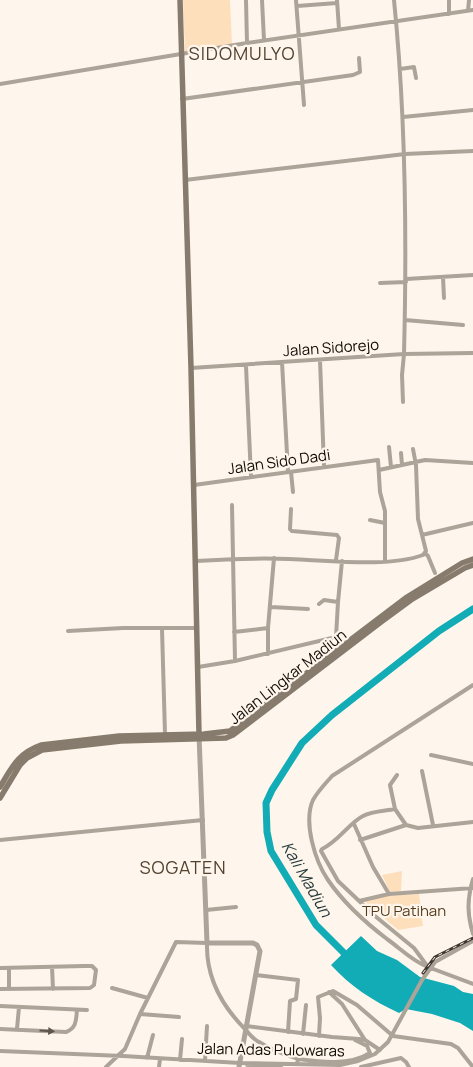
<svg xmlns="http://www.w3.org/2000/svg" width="473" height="1067" viewBox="0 0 473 1067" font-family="Manrope,sans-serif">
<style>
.green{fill:#fedfbc}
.water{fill:#11acb5}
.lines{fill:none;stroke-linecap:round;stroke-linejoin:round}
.river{stroke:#11acb5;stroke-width:7}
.minor{stroke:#aca399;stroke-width:4}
.tertiary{stroke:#aca399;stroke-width:5}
.secondary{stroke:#877b6d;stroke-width:5.5}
.rail-casing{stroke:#3f3731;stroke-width:3}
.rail{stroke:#fef6ec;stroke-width:1;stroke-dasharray:4;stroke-linecap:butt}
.oneway{fill:#5e564e}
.labels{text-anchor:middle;stroke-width:4.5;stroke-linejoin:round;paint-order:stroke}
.street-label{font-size:15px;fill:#110a04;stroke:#fef6ec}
.park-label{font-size:15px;fill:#543b1d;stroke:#fef6ec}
.water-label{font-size:16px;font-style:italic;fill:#1e3536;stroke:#fef6ec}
.quarter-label{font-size:18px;letter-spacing:1px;fill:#52422f;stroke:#fef6ec}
</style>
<rect width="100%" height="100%" fill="#fef6ec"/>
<path class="green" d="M183 0H230L232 45 185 53Z
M402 871 401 891 390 892 382 875Z
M419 894 423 926 398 930 364 901 382 896Z"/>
<path class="water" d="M361 936 377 951 397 960 420 977 454 986 463 992 473 994V1031L460 1023 432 1014 406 1009 399 1013C373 1001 350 986 331 965Z"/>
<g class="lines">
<path class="river" d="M350 959 316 925 271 851 267 832 266 803 272 790 302 743 332 715 439 631 473 609"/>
<path class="minor" d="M246 0 247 43
M262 0 264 40
M296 0 304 105
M337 0 339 29
M394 0C406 118 407 236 404 354L402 375 403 402
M449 0V14
M297 6 337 3
M468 11 469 0
M400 69 414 67 416 78
M0 84 247 43 473 10
M182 99 353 75 360 72 359 58
M403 117 473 110
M185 180 405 154 473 151
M443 277 444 298
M406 279 473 275
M380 283 406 282
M405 320 463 325
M320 360 324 467
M282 362 288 472
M246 366 251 477
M191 368 404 354 473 353
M389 447 391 467
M401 453 402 465
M379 470 425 460 473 463
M291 472 293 492
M194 485 378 460 380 492 385 511V561
M232 505 235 661
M291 509 290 529 292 531 337 535 339 538 336 560
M370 520 385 523
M422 535 473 523
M425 553 428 556 435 573
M196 561C227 559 258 558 289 559 327 560 388 568 423 555L426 551 418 519 416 465 413 449
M319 604 324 600 338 602
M271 607 308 609
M162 629 165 734
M68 631 123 628H197
M234 632 268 628
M336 637 338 602 342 561
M268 654V628L274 558
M198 667 235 661 336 637
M431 755 473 764
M422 771 433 825
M395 809 390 785 397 775
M354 824 373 867 389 894
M406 825 395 809C385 811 372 811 363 816 349 823 339 841 322 849L321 851 338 881 375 916 414 948 428 967 473 984
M406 825 418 828 473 822
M0 840 203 820
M360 840 406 825
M473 879C467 899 467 914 473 934
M359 901 389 894 473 888
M206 910 236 907
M52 967 53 989
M428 967C412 961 401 949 387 939 366 923 343 902 328 880 315 861 303 822 313 800 318 791 325 784 332 776L473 685
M0 968 84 966H92L96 970 94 985 90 988 0 989
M256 975 298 980 296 999 290 1001 288 1032
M112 988 148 998
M9 989V968
M329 992 342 1004 365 1040
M0 1006 87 1010
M140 1014 179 1017
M246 1026 332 1037 359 1039 365 1040 380 1050
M0 1029 66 1032C77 1028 76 1019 77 1010
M17 1029 19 1007
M303 1034 306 1005
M319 1036 320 1018 318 997 333 991 357 1005 393 1036 451 1044 458 1048 473 1067
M0 1051 123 1056 240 1063 340 1065 358 1061 375 1054 388 1042 422 980 435 962 473 941
M147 1058 153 1035
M298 1059C320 1062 350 1066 370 1053L367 1046 355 1040
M180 1060 182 1039
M205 1061 207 1026
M247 1065 281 1067
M106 1067 125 1049 140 1014 176 942 207 943C206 977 221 1005 245 1029 249 1034 253 1039 259 1042 271 1050 284 1054 298 1059L297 1064
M159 1067 160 1059
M361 1067 401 1058 406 1062 409 1067"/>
<path class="tertiary" d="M199 735 207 943H253L257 945 260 951 239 1067"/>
<path class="secondary" d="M180 0 191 368 199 734
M0 787C12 767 18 753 41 745L119 736 204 734 230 731 407 597 462 563 473 559
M0 798 20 765 27 758 42 750 121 741 226 738 233 735 381 622 411 600 465 568 473 565"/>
<defs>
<path id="rail" d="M423 973 435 957 473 938"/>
</defs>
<use href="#rail" class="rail-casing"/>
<use href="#rail" class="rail"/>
</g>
<defs><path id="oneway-solid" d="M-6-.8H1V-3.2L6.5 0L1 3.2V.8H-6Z" transform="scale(1.25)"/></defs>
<use class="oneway" href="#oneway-solid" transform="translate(47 1031) rotate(3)"/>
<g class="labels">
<g class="street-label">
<text transform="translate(331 348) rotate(-4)" y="5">Jalan Sidorejo</text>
<text transform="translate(279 462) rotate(-8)" y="5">Jalan Sido Dadi</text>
<text transform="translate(288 677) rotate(-38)" y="5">Jalan Lingkar Madiun</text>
<text transform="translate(271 1050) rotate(1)" y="5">Jalan Adas Pulowaras</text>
</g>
<g class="park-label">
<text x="404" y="916">TPU Patihan</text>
</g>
<g class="water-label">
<text transform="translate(307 879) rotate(60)" y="6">Kali Madiun</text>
</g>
<g class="quarter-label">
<text x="242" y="60">SIDOMULYO</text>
<text x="183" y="874">SOGATEN</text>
</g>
</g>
</svg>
